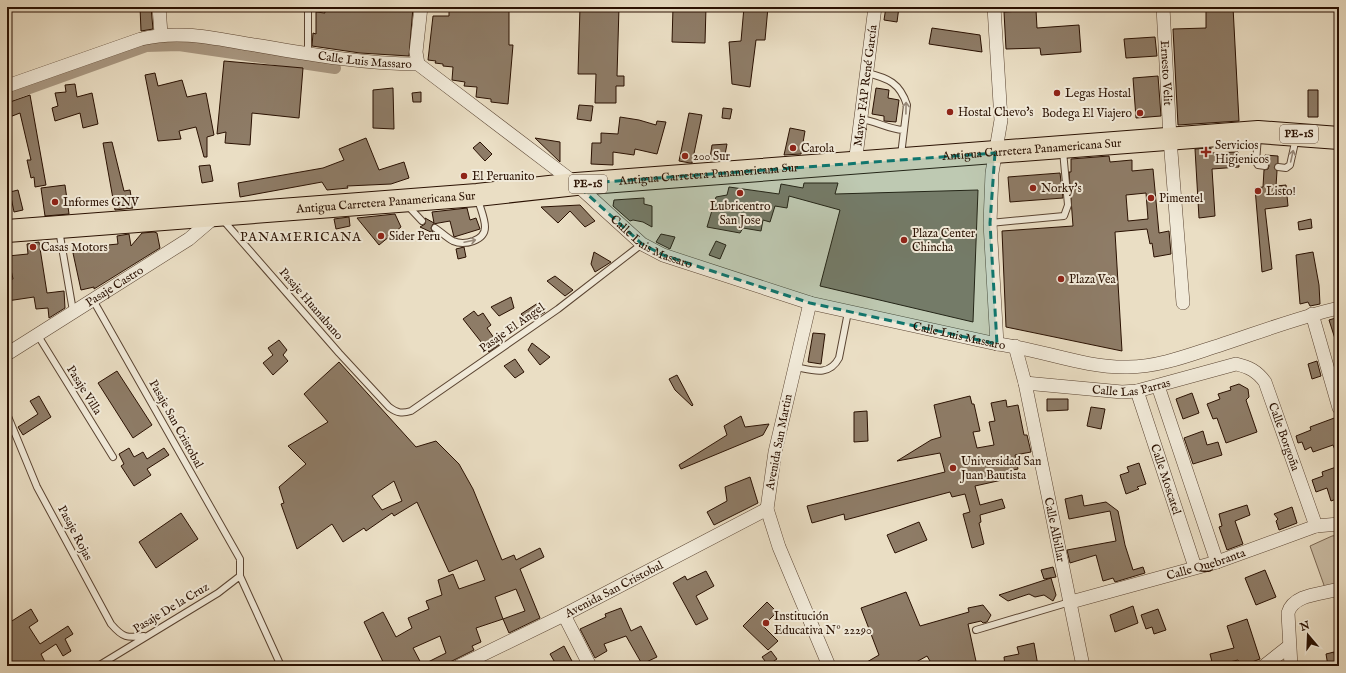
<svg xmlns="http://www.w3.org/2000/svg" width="1346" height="673" font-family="'IM FELL English',serif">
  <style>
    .green { fill: #c9bba3; stroke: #7a6652 }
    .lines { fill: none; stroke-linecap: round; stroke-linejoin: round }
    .canal { stroke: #a99882; stroke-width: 12 }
    .building { fill: #8e7c67; stroke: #2a1102; fill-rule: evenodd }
    .lane-casing { stroke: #5a4432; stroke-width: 8 }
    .street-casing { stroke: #5a4432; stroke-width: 14 }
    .highway-casing { stroke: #2a1102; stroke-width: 24 }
    .lane { stroke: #f1ead9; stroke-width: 6 }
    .street { stroke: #f1ead9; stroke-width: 13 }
    .highway { stroke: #eadec4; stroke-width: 22 }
    .oneway { stroke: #978878 }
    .marked { fill: #0f766e; fill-opacity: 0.2; stroke: #0f766e; stroke-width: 3; stroke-dasharray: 8 5; stroke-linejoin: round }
    .poi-dot { fill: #8f2418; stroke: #f1ead9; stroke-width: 1.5 }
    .labels { text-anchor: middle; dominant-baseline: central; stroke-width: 4; stroke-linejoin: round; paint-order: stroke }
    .shield { fill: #f1ead9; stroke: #665242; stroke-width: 1 }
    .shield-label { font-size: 11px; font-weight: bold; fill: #2a1102 }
    .street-label { font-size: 12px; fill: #2a1102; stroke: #f1ead9 }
    .poi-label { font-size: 12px; fill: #2a1102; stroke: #f1ead9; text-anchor: start }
    .neighbourhood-label { font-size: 13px; letter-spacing: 1px; fill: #2a1102; stroke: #f1ead9 }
  </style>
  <rect width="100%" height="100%" fill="#eadec4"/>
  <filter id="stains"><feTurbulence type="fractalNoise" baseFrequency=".005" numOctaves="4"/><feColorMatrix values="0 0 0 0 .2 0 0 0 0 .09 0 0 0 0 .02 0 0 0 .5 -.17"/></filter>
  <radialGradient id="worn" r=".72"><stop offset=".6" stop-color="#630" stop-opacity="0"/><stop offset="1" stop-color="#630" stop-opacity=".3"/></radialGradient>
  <path class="green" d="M1339,535V584L1325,588L1310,546L1332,536Z"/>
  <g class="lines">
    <path class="canal" d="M7,96L146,46L179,45L335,68"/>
  </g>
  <path class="building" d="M140,7H151L153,29L141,31Z
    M324,7H413L409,56L360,53L312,46L313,33L316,34V12L325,13Z
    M456,7H509V45H513L508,104L491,102V99L476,97L477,87L464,86L465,82L452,80L453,67L443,66V64L435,63L436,61L428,60L433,16H449V11H456Z
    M580,7H619L617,76H624V86H616V103H595L596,74H578Z
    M673,7H706L705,43L672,42Z
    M744,7H768L765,40H756L750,87L732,84L729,42L741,41Z
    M886,7H899L897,22L884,20Z
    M1206,7H1233L1239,121L1178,125L1173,29L1206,28Z
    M1036,10L1037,28L1079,25L1081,52L1041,55L1040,48L1006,49L1004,12Z
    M932,28L980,35L982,52L929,44Z
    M1155,37L1157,56L1126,58L1124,39Z
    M224,61L303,68L299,118L252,113L250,145L225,143L226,132L217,134Z
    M155,73L158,86L182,80L187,97L206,93L214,135L207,137V157H204L196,127L179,131L181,139L158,141L145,75Z
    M1158,76L1161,116L1136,118L1133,78Z
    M75,84L77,97L92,93L98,124L83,128L80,113L55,121L52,108L58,106L55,93L66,92L65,85Z
    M393,88L394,129L373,128V90Z
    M876,88L889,90L888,98L899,100L896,122L884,121V116L872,114Z
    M1308,90H1318V117H1308Z
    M421,92V102H413L412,93Z
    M30,95L46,185L35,187L34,177L31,178L27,160H31L20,113L7,118V103Z
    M579,105L593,106L591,121L577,119Z
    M723,108L732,109L730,119L722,118Z
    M689,113L702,115L692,163H690L679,161Z
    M620,117L639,120L656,125L657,121L666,122L657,154L635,149L634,155L613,152V165L591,164L592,143H601V133L618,134Z
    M790,128L805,131L801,154L784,155Z
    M366,138L379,170L404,162L409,178L391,184L347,186L348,188L327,190L322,182L240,197L238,183L323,168L344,160L339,149Z
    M535,138L560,142V162Z
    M112,142L124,191L130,190L133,208L115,210L103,143Z
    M480,142L492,154L485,161L473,148Z
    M727,144L724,160L710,158L712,145Z
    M1211,148V153L1238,152L1239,167L1212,169L1215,216L1199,218L1195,149Z
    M1265,155L1278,156V163L1274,167L1277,171L1276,186L1286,185L1288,206L1265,209L1272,269L1262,272L1255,188L1263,187L1264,170L1268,169L1269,166L1268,163L1265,161Z
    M1109,156L1110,162L1132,160V171L1153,169L1159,233L1169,231L1171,254L1154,257L1152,243L1150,244L1147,229L1115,232L1122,351L1006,327L1002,231L1073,226L1069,172H1071V159ZM1146,193L1148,219L1128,221L1126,195Z
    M210,165L213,181L202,183L199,166Z
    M1060,173L1063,198L1010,202L1008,177Z
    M804,183H838L835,194L978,190L973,322L820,286L840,210L789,196L787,208L775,206L770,222L763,220L761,231L743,228L740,233L707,227L716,197L727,195L729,187L779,194L781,184L803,188Z
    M65,185L69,214L45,216L41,188Z
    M18,190L23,210L14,212L10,192Z
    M644,198V204L652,206V227L643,222L633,220L630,221L613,206L614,200Z
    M580,205L595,221L585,227L570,211L558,223L541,207Z
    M467,208L470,220L476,218L480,229L454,237L450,221L433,224L431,228L433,233L420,227L425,224V218L434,223L432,212Z
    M395,214L401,227L379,245L357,218Z
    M349,217L350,226L336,229L334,219Z
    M1311,219L1312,228L1299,230L1298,222Z
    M154,232L157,233L160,248L94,289V287L81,290L73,253L86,249H109L108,245L118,244L117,236L129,234L131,246L142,233Z
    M661,234L675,237L670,249L656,242Z
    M716,241L726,245L720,259L709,255Z
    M39,242L47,293L64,291L65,308L49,318L48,308L36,309L34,297L7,301V280L13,279L8,256L28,254L27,244Z
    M464,247L466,257L458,259L456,249Z
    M594,252L611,262L595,272L591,264Z
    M1313,252L1319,285L1320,304L1310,306L1308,302L1300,304L1296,255Z
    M555,276L573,290L565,296L547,281Z
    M511,297L514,308L499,316L491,307Z
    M538,303L545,312L528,322L521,314Z
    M474,311L478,316L483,313L491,325L487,328L499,345L489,352L463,319Z
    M1339,317V345H1337L1329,320Z
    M813,333L825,334L821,364L808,362Z
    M279,340L287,350L283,355L288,361L273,375L263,363L273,355L268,348Z
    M532,343L550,357L540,365L528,350Z
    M515,359L524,372L515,378L504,366Z
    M1317,361L1321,376L1312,379L1308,364Z
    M339,362L416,447L436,441L459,464L473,489L502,560L514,555L516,560L540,548L544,557L520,569L540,618L509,633L503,619L476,628L481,642L472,646L474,650L442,666H385L364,622L383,612L396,637L412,628L408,618L429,609L426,601L442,595L438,580L453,574L459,589L485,580L477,560L449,572L417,502L394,516L392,513L366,531L364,528L343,542L332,524L297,549L281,504L284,503L279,487L306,464L288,446L328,422L304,394ZM394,481L402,501L382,510L372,496ZM516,589L525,611L503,619L495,597ZM440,636L446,653L422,665L413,648Z
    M117,371L152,425L133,438L98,383Z
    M677,375L693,405L692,406L675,390L669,379Z
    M1239,384L1248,389L1249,397L1246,400L1257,432L1226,443L1217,418L1213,419L1207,404L1220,399L1218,394L1231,390L1230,387Z
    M1192,393L1199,413L1183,419L1176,399Z
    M39,396L51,417L23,435L18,427L38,414L30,401Z
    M970,396L972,404H974L980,431L973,432L977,448L994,445L989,422L995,421L991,403L1006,400L1007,407L1018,405L1024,435H1027L1031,452L1015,455L1018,469L1000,473L1002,480L975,486L980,505L1002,499L1005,508L980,515L981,522L979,523L984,544L972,548L963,514L970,512L965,494L952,497L950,492L845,520L844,514L812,523L807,506L945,472L940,453L897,461L931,440L941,437L934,405Z
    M1047,399H1068V410L1047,411Z
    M1091,407L1105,409L1101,429L1087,426Z
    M867,411L868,441L854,442V412Z
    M741,416L745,427L769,424L763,435L681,469L679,465L727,435L724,426Z
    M1337,417L1339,422V460L1333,445L1313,452L1311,447L1305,450L1302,442L1298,443L1296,436L1311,430L1310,427Z
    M1203,431L1207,445L1218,442L1222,455L1193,464L1184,438Z
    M129,448L134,457L143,452L147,459L164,448L169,455L147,469L151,475L134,486L121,466L124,464L119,454Z
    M1139,463L1146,484L1137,487L1139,489L1126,494L1120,475L1129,472L1127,467Z
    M1339,466V498L1331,501L1327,488L1316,492L1312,480L1323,476L1322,472Z
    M750,477L758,503L714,525L707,512L727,501L725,487Z
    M1082,495L1084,506L1106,502L1118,511L1125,545L1133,570L1143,567L1145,573L1115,582L1113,578L1103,581L1096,555L1070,563L1067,550L1116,541L1110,511L1069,519L1065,499Z
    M1247,505L1250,515L1235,521L1243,544L1227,550L1219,527L1222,526L1219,514Z
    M1292,507L1297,523L1279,530L1276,521L1278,519L1274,514Z
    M181,513L198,539L156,568L139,542Z
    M919,522L927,540L895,553L887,535Z
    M1053,567L1056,577L1044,579L1041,570Z
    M1265,570L1276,597L1256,605L1245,578Z
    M706,571L714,586L696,596L708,619L696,625L673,583L685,576L687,580Z
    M1051,578L1056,595L1053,601L1044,595L1035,597L1029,594L1008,601L999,595Z
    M906,592L920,626L969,612L968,608L983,605L991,615L987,622L983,623L981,621L968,624L977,666H933L927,656L909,666H860L879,655L861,608Z
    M767,602L777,612L763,626L778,641L768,650L743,626Z
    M1133,606L1138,623L1115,632L1110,615Z
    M621,608L631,631L641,626L657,657L642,664L626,636L604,644L607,651L595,658L580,629L606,617L605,614Z
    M31,609L38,621L29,627L40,644L68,626L73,634L65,639L71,651L63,656L56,644L41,654L47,666H37L35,662L28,666H7V624Z
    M1158,609L1166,630L1154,634L1152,627L1146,629L1141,615Z
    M1247,619L1260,659L1241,666L1238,660L1213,666L1210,654L1234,648L1227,626Z
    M1034,643L1038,666H1005L1004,657L1019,654L1017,647Z
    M564,646L573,663L567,666H557L550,654Z
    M771,651L777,659L768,665L762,657Z
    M1334,652L1336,666H1328L1326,654Z"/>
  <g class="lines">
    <g class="lane-casing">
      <path id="lane" d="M308,54V7
        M867,73C888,78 900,83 907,105L901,155
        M861,119C876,121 888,129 903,130
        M1258,136L1256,162L1258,165L1265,166
        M1278,167L1286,168L1290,165L1296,138
        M407,205L422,221
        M223,220L339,353L389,407C397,413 402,414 411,411L558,309L642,244
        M990,223L1064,216L1068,205L1063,151
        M435,228C441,232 447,238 453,241C464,246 485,241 485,227C485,218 480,208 478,199
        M59,230L73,311
        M93,300L240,559V576L218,593L98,666
        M37,334L113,457
        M795,367C812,370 829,377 839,358L848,312
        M7,414L37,487L111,624C123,638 127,638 144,636
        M240,576L281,666
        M976,630L1070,602"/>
    </g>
    <g class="street-casing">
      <g id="street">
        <path d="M159,7L161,34"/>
        <path d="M994,7L1001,120L992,173L990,223L997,344"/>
        <path id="s1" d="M1163,7L1170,139L1183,303"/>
        <path d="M418,64L416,52L421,7"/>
        <path id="s2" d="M7,86L141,39C183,29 219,40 261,46C313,55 365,64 418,64L576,184L642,244L663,255L810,303L997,344C1041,349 1083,368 1128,367C1154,367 1181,358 1205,350C1250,336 1294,318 1339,308"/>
        <path id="s3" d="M855,164L875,7"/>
        <path d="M810,303L775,452L767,509L779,547L829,666"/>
        <path d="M1312,314L1339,408"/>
        <path id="s4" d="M1015,346L1025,383L1083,666"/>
        <path id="s5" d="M7,354L189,239L216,216"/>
        <path id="s6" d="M1025,383L1122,392L1137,391L1236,364C1249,367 1257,371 1265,382L1316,526"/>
        <path d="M1158,386L1217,562"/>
        <path id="s7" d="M1137,391L1195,567"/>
        <path id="s8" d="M1071,602L1217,562L1316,526L1339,524"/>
        <path d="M564,615L590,666"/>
        <path id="s9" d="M459,666L564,615L767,509"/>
        <path d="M1264,666L1288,647"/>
        <path d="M1291,666L1288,613C1293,594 1322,594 1339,589"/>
      </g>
    </g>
    <g class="highway-casing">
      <g id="highway">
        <path id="s10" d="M7,231L477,195L576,184L1258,132L1339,138"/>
      </g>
    </g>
    <use href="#lane" class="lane"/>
    <use href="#street" class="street"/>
    <use href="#highway" class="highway"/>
  </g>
  <defs><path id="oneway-shaft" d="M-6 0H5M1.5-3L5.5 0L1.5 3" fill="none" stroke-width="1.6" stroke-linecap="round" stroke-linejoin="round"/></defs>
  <g class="oneway">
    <use href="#oneway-shaft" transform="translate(906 108) rotate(-89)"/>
    <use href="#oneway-shaft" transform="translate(1292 156) rotate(-77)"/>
    <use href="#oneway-shaft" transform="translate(470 241) rotate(-12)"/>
  </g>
  <path class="marked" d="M995,153L990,223L997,344L810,303L663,255L642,244L576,184Z"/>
  <g class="poi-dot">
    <circle cx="1057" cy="93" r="4"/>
    <circle cx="950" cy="112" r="4"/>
    <circle cx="1140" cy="113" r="4"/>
    <circle cx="793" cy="148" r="4"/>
    <path d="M1204 146h4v4h4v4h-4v4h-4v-4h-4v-4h4z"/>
    <circle cx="685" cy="156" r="4"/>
    <circle cx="464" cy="176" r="4"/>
    <circle cx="1033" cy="188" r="4"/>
    <circle cx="1258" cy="191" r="4"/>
    <circle cx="740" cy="193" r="4"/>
    <circle cx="1151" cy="198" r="4"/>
    <circle cx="55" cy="202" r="4"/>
    <circle cx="381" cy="236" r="4"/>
    <circle cx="904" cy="240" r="4"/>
    <circle cx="33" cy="247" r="4"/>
    <circle cx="1061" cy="279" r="4"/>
    <circle cx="953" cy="468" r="4"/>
    <circle cx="766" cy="623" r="4"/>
  </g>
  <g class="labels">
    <g class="shield">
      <rect x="1280" y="125" width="38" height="18" rx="3"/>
      <rect x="569" y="175" width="38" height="18" rx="3"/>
    </g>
    <g class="shield-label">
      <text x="1299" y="134">PE-1S</text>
      <text x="588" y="184">PE-1S</text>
    </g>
    <g class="street-label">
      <text stroke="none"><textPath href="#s2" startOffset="368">Calle Luis Massaro</textPath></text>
      <text stroke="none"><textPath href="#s1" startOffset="66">Ernesto Velit</textPath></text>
      <text stroke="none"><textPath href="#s3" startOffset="79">Mayor FAP René García</textPath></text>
      <text stroke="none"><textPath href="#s10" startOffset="1028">Antigua Carretera Panamericana Sur</textPath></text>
      <text stroke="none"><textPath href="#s10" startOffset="704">Antigua Carretera Panamericana Sur</textPath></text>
      <text stroke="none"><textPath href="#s10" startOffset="380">Antigua Carretera Panamericana Sur</textPath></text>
      <text stroke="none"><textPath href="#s2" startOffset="716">Calle Luis Massaro</textPath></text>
      <text stroke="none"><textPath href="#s5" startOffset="127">Pasaje Castro</textPath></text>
      <text transform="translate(311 304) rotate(49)">Pasaje Huanabano</text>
      <text transform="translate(512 328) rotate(-35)">Pasaje El Angel</text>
      <text stroke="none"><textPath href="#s2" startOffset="1040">Calle Luis Massaro</textPath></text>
      <text stroke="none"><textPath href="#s6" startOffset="107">Calle Las Parras</textPath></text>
      <text transform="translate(84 390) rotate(58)">Pasaje Villa</text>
      <text transform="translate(176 424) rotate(61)">Pasaje San Cristobal</text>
      <text stroke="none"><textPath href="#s6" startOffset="308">Calle Borgoña</textPath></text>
      <text transform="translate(779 442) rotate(-79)">Avenida San Martin</text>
      <text stroke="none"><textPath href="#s7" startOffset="93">Calle Moscatel</textPath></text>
      <text stroke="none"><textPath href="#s4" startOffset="188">Calle Albillar</textPath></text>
      <text transform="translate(75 533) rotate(62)">Pasaje Rojas</text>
      <text stroke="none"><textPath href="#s8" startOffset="140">Calle Quebranta</textPath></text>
      <text stroke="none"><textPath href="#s9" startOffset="173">Avenida San Cristobal</textPath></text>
      <text transform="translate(171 608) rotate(-31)">Pasaje De la Cruz</text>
    </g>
    <g class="poi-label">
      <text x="1065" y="93">Legas Hostal</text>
      <text x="958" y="112">Hostal Chevo's</text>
      <text x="1132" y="113" text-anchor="end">Bodega El Viajero</text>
      <text x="1215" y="145">Servicios<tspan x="1215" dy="14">Higienicos</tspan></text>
      <text x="801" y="148">Carola</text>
      <text x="693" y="156">200 Sur</text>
      <text x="472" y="176">El Peruanito</text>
      <text x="1041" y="188">Norky's</text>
      <text x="1266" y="191">Listo!</text>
      <text x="1159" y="198">Pimentel</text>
      <text x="63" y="202">Informes GNV</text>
      <text x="740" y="206" text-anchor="middle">Lubricentro<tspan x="740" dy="14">San Jose</tspan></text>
      <text x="912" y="233">Plaza Center<tspan x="912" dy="14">Chincha</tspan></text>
      <text x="389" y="236">Sider Peru</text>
      <text x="41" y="247">Casas Motors</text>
      <text x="1069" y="279">Plaza Vea</text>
      <text x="961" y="461">Universidad San<tspan x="961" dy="14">Juan Bautista</tspan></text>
      <text x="774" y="616">Institución<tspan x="774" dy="14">Educativa Nº 22290</tspan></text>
    </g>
    <g class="neighbourhood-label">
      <text x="301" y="237">PANAMERICANA</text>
    </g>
  </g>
  <rect width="1346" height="673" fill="none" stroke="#eadec4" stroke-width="24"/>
  <rect x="8" y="8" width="1330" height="657" fill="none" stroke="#2a1102" stroke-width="2"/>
  <rect x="12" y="12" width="1322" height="649" fill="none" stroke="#2a1102"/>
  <g transform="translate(1308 635) rotate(341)" stroke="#f1ead9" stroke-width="3" paint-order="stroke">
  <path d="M0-3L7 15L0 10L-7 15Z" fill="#2a1102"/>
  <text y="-6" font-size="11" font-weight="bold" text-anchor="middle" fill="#2a1102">N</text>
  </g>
  <rect width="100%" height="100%" filter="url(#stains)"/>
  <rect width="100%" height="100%" fill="url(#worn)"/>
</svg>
